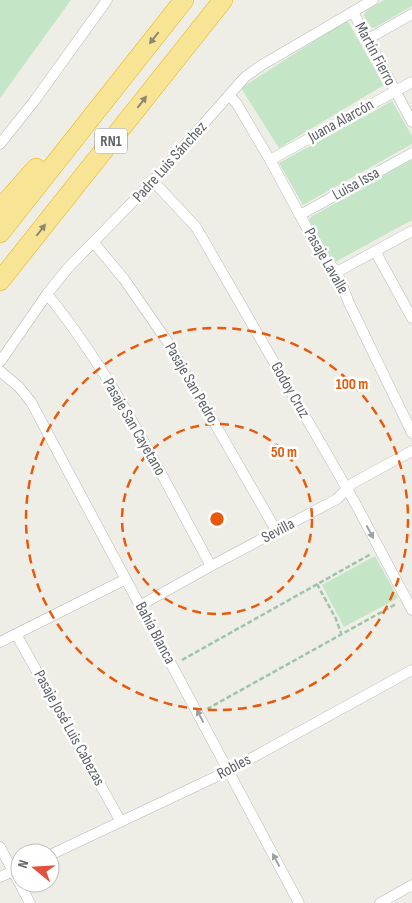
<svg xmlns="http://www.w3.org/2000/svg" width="412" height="903" font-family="'Sofia Sans Condensed',sans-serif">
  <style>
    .green { fill: #c4e5c6 }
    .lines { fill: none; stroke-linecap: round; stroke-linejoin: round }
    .minor-casing { stroke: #b6b8bc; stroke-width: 11 }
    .motorway-casing { stroke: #ebb10b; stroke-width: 20 }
    .path { stroke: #9cc4aa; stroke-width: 2.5; stroke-dasharray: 5 2.5; stroke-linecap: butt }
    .minor { stroke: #fff; stroke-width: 10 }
    .motorway { stroke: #f8e495; stroke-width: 19 }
    .oneway { fill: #8c8874 }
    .oneway2 { fill: #9ea0a3 }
    .ring { fill: none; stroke: #e8590c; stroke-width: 2.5; stroke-dasharray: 9 6 }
    .labels { text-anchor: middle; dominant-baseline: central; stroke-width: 5; stroke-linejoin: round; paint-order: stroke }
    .shield { fill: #fff; stroke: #8e9094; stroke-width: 1 }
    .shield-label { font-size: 15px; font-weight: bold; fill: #5e6166 }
    .street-label { font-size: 16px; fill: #5e6166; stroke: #fff }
    .centre { fill: #e8590c; stroke: #fff; stroke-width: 2.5 }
    .ring-label { font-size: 15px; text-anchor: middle; font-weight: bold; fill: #e8590c; stroke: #fff; stroke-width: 5; stroke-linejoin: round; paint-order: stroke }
  </style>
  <rect width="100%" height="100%" fill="#efeee6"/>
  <path class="green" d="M0,0H71L0,98Z
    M384,0H412V6L374,28L371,27L364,16L366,11Z
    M347,20L384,85L279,148L241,88Z
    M392,101L412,136V144L303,205L279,163Z
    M412,159V220L335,262L332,260L309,220L311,217Z
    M375,556L398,598L344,627L322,585Z"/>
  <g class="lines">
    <g class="minor-casing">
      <path id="minor" d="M353,12L412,122
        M368,39L412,14
        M229,95L237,104L270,160L322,256L337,272L349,303L412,433
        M0,144L35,100L107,0
        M270,160L412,82
        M153,181L196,227L354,501L412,610
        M300,215L412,153
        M94,243L124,279L169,344L277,532
        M375,251L412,318
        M337,272L412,231
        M47,294C114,376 160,473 211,566
        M0,362L47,294L68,268L153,181L245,77L262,65L373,0
        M0,371L19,387L31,402L299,903
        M141,605L211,566L337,499L353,483L412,451
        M16,634L121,822
        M0,642L126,579
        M0,847L30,903
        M50,855L228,771L412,670
        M0,877L20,868
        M380,903L412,885"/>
    </g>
    <g class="motorway-casing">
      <path id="motorway" d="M0,209L36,168
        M0,233L184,0
        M0,281L223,0"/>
    </g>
    <path class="path" d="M317,584L336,619L341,633
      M182,660L371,554
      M207,709L396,604"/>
    <use href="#minor" class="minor"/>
    <use href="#motorway" class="motorway"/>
  </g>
  <defs><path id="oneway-solid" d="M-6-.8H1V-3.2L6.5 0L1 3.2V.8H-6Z" transform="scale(1.25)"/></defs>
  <g class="oneway">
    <use href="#oneway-solid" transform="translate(154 38) rotate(128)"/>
    <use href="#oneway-solid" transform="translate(142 102) rotate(-52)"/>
    <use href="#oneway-solid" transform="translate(41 230) rotate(-52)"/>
  </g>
  <g class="oneway2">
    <use href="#oneway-solid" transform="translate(370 532) rotate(62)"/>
    <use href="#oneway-solid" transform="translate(200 716) rotate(-118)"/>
    <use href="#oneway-solid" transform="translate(276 860) rotate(-118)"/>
  </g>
  <g class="ring">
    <circle cx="217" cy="519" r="95"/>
    <circle cx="217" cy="519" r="191"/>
  </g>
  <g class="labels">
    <rect class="shield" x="95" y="128.5" width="32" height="25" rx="4"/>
    <g class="shield-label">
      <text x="111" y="141">RN1</text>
    </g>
    <g class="street-label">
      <text transform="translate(375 54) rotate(62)">Martín Fierro</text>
      <text transform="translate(341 121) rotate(-29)">Juana Alarcón</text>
      <text transform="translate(170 162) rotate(-48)">Padre Luis Sánchez</text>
      <text transform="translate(356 184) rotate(-29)">Luisa Issa</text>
      <text transform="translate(326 261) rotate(60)">Pasaje Lavalle</text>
      <text transform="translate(191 383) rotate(60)">Pasaje San Pedro</text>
      <text transform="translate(290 390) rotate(60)">Godoy Cruz</text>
      <text transform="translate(134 427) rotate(60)">Pasaje San Cayetano</text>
      <text transform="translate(278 531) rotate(-28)">Sevilla</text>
      <text transform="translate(155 633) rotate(62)">Bahía Blanca</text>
      <text transform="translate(69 728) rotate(61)">Pasaje José Luis Cabezas</text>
      <text transform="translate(234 767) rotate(-28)">Robles</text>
    </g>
  </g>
  <circle cx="217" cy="519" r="8" class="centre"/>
  <g class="ring-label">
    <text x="352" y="389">100 m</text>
    <text x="284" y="457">50 m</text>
  </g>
  <g transform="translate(35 868) rotate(288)"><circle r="24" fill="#ffffff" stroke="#bfc0c2"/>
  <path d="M0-4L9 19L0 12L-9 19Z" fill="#e2513a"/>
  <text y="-8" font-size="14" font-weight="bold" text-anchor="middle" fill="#5e6166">N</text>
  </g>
</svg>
